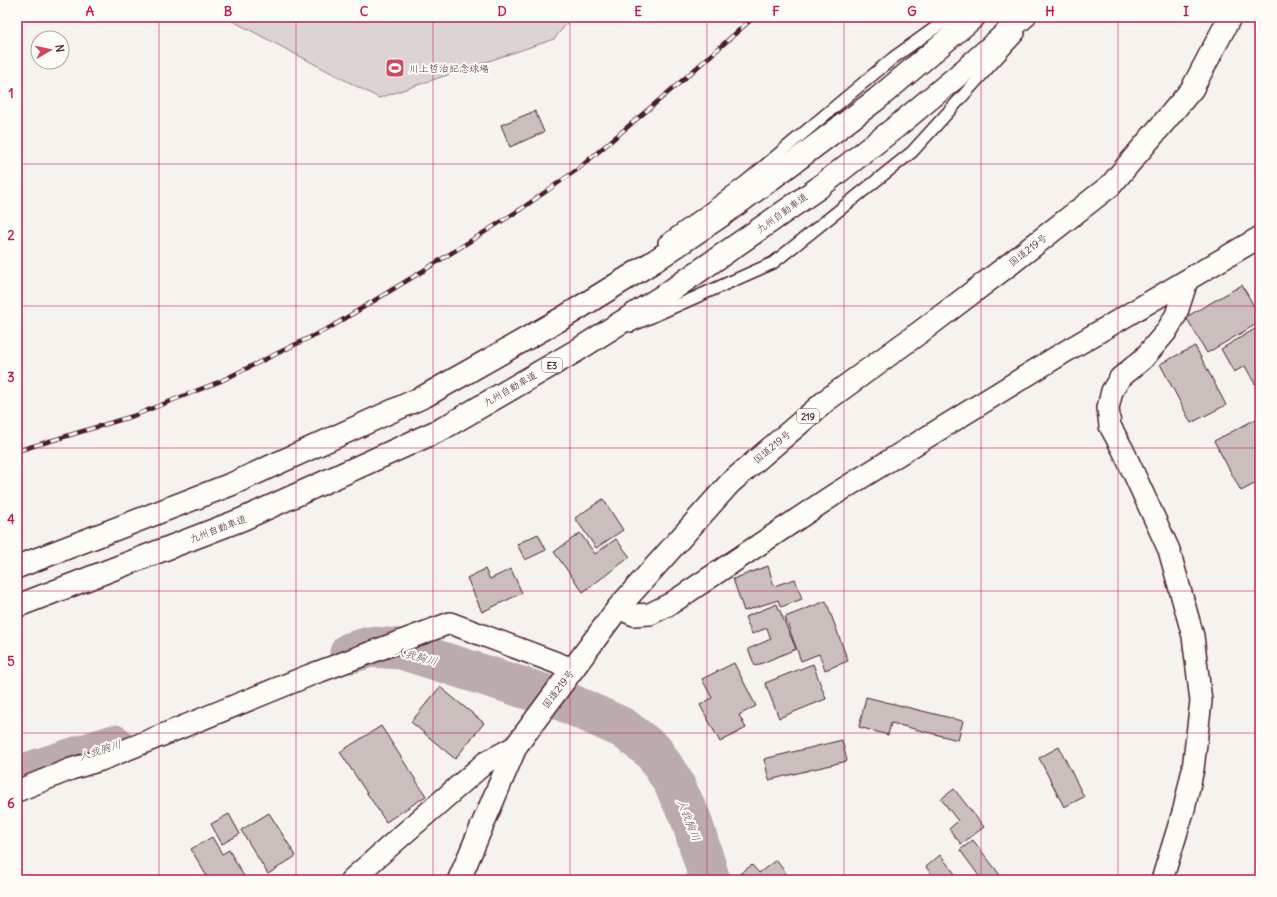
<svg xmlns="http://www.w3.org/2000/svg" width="1277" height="897" font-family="Delius,'Klee One',sans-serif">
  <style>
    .green { fill: #dcd4d2; stroke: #937a7e }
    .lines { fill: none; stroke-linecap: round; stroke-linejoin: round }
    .river { stroke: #bbabac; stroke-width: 41 }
    .building { fill: #cbbfbe; stroke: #4a1f2b }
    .service-casing { stroke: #4a1f2b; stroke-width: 14 }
    .minor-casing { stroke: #4a1f2b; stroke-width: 24 }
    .trunk-casing { stroke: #4a1f2b; stroke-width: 25 }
    .motorway-casing { stroke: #4a1f2b; stroke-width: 25 }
    .service { stroke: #fdfcf7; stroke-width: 11 }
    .minor { stroke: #fdfcf7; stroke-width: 21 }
    .trunk { stroke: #fdfcf7; stroke-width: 22 }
    .motorway { stroke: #fdfcf7; stroke-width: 22 }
    .rail-casing { stroke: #4a1f2b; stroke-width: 4.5 }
    .rail { stroke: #fdfcf7; stroke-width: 3; stroke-dasharray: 9; stroke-linecap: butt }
    .grid { fill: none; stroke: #c2185b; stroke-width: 1; stroke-opacity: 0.55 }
    .labels { text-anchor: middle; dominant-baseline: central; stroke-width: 4; stroke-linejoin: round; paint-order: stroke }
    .shield { fill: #fdfcf7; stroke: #806168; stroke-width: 1 }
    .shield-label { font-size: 9px; font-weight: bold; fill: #4a1f2b }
    .poi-label { font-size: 10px; fill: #4a1f2b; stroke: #fdfcf7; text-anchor: start }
    .street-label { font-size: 10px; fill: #4a1f2b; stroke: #fdfcf7 }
    .water-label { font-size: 11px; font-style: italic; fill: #725058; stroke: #fdfcf7 }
    .neatline { fill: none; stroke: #c2185b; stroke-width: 1.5 }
    .grid-label { font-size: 13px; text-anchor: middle; font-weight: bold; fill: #c2185b }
  </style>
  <rect width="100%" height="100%" fill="#f6f3ef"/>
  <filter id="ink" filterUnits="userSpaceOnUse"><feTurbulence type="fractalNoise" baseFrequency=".025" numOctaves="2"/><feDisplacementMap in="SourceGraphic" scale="8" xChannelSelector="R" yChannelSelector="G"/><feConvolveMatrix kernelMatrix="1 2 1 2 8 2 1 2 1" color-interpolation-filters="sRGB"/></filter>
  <g filter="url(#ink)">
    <path class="green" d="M225,17H572L554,39L379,98Z"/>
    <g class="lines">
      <path class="river" d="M350,653L370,647L401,649L559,699L623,728L653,751L672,780L691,819L710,880
        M17,776L114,745"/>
    </g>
    <path class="building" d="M535,111L544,132L510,147L501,125Z
      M1242,285L1260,317V322L1207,353L1186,317Z
      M1260,326V381L1255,384L1245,366L1234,372L1221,349Z
      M1195,346L1226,405L1191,423L1160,364Z
      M1256,419L1260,426V481L1241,491L1214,441Z
      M603,499L623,530L596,548L575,518Z
      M580,533L595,554L616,539L630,557L583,592L554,552Z
      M538,534L546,550L525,560L517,544Z
      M768,566L774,586L795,579L802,599L781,607L778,600L744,611L733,579Z
      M485,569L490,579L511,569L522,593L482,612L467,578Z
      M826,601L848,661L825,670L819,654L801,661L785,617Z
      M777,604L796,649L755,666L748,649L771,639L767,628L752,634L745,617Z
      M734,663L756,706L739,715L746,728L720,742L700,705L712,698L702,679Z
      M813,664L826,699L779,718L765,683Z
      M440,687L484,723L455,759L411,722Z
      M866,697L963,721L958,740L891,723L888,735L859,727Z
      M381,726L426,796L386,822L340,752Z
      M842,740L847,761L769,780L764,759Z
      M1059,747L1084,797L1064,807L1039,758Z
      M954,789L984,827L961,844L949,829L958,821L941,799Z
      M269,813L296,856L268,874L241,830Z
      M229,814L240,834L222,844L211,824Z
      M212,837L222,854L229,850L246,880H209L191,849Z
      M973,840L1000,875L993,880H982L960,850Z
      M940,855L960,880H936L926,867Z
      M776,860L791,880H741L738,875L752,865L759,873Z"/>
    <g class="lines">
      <g class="service-casing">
        <path id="service" d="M664,242L745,182L893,58L950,17
          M631,326L773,263L912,152L1019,34"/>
      </g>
      <g class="minor-casing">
        <path id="minor" d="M618,608L634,615L650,614L670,604L835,494L1063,353L1260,237
          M17,791L71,769L101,760L310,675L450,623L573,669
          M351,880L486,762L516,746
          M1162,880L1184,809L1193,769L1201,701L1193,636L1169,550L1123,450L1110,426L1108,408L1112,391L1120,378L1143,359L1166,332L1176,315L1187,281"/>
      </g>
      <g class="trunk-casing">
        <path id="trunk" d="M459,880L516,746L618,608L730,483L828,399L923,330L1010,264L1111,185L1192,89L1230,17"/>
      </g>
      <g class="motorway-casing">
        <path id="motorway" d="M17,567L232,484L425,396L561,319L653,262L721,216L798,159L877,99L974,17
          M17,606L243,519L442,429L576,351L669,292L817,189L896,127L961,73L1024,17"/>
      </g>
      <use href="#service" class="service"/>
      <use href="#minor" class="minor"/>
      <use href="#trunk" class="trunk"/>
      <use href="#motorway" class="motorway"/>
      <g class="rail-casing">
        <path id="rail" d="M17,451L133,416L221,381L331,327L426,269L521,209L578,169L684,79L754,17"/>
      </g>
      <use href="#rail" class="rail"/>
    </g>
  </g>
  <path class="grid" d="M159,17V880M296,17V880M433,17V880M570,17V880M707,17V880M844,17V880M981,17V880M1118,17V880M17,164H1260M17,306H1260M17,448H1260M17,591H1260M17,733H1260"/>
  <defs>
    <g id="stadium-square" transform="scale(1)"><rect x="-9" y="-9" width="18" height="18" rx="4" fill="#d1495b" stroke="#fdfcf7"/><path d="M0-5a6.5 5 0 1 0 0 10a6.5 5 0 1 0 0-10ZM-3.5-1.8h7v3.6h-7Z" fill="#fff"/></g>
  </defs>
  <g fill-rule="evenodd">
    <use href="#stadium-square" x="395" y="68"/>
  </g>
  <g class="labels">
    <g class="shield">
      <rect x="542" y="358" width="20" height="14" rx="3"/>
      <rect x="797" y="409" width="22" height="14" rx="3"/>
    </g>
    <g class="shield-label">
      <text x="552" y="365">E3</text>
      <text x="808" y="416">219</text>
    </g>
    <g class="poi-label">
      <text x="409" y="68">川上哲治記念球場</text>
    </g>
    <g class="street-label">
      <text transform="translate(782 213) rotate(-36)">九州自動車道</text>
      <text transform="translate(1028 250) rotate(-38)">国道219号</text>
      <text transform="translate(510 389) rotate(-30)">九州自動車道</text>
      <text transform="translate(772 447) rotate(-40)">国道219号</text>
      <text transform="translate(218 529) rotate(-21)">九州自動車道</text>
      <text transform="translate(558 689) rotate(-53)">国道219号</text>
    </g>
    <g class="water-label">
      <text transform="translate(416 656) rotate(15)">人我胸川</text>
      <text transform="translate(100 750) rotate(-18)">人我胸川</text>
      <text transform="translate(689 820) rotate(68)">人我胸川</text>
    </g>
  </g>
  <rect width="1277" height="897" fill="none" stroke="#fdfcf7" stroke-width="44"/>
  <g transform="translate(50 50) rotate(81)"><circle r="19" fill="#fdfcf7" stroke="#b5a4a5"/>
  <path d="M0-3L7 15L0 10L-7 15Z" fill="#d1495b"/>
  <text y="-6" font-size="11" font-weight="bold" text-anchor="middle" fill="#4a1f2b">N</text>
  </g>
  <rect x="22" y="22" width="1233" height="853" class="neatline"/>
  <g class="grid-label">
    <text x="90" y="16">A</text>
    <text x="228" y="16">B</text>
    <text x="364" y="16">C</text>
    <text x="502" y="16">D</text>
    <text x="638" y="16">E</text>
    <text x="776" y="16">F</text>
    <text x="912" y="16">G</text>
    <text x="1050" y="16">H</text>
    <text x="1186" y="16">I</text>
    <text x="11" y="98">1</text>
    <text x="11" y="240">2</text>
    <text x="11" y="382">3</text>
    <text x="11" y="524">4</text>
    <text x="11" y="666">5</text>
    <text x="11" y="808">6</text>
  </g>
</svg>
